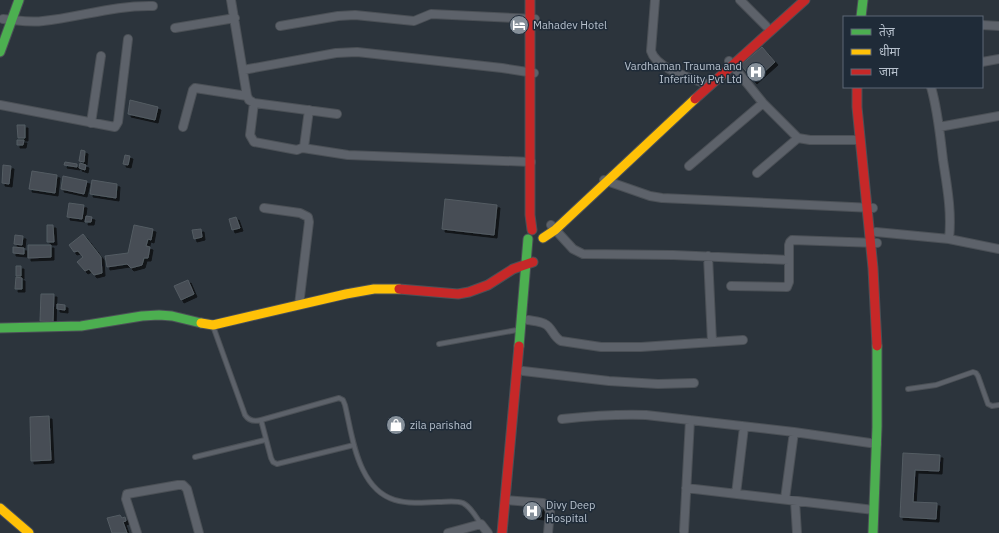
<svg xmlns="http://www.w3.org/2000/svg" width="999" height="533" font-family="'IBM Plex Sans','Noto Sans Devanagari',sans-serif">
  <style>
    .building { fill: #464d54; stroke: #545c63; filter: url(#shadow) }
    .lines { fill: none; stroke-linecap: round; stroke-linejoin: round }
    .lane-casing { stroke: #4b5056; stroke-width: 6 }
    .street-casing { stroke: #4b5056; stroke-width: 10 }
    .fast-casing { stroke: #4b5056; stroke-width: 11 }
    .slow-casing { stroke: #4b5056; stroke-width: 11 }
    .jam-casing { stroke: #4b5056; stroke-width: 11 }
    .lane { stroke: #5d626a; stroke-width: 4 }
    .street { stroke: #5d626a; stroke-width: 8 }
    .fast { stroke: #4caf50; stroke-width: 9 }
    .slow { stroke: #ffc107; stroke-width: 9 }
    .jam { stroke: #c62828; stroke-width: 9 }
    .labels { text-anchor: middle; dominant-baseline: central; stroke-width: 3; stroke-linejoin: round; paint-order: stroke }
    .poi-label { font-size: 11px; fill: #b7c1cd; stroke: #1f2b38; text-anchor: start }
  </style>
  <defs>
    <filter id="shadow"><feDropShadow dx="3" dy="3" stdDeviation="0" flood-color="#0009"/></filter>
  </defs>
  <rect width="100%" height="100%" fill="#2c343c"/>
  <path class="building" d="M762,47L775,62L754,81L741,65Z
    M130,100L158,107L155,120L128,114Z
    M17,125H25V138H18Z
    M17,140H24L23,145H17Z
    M81,150L85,151L84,162L79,161Z
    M125,155L130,156L128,165L123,164Z
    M65,162L77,164V167L64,165Z
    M80,163L86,165L85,170L79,168Z
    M3,165L11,166L9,184L2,183Z
    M32,171L57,175L55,193L29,189Z
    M63,176L87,181L84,194L61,189Z
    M92,180L117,184L116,198L90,194Z
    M445,199L497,205L494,235L442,229Z
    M69,203L84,205L82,219L67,217Z
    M86,216L92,217L91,222H85Z
    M236,217L240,228L232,230L229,219Z
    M47,225H53L54,242H47Z
    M134,225L153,229L151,240L148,239L146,246L150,247L148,258H144L142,265L131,268L127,264L107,267L105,256L128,253Z
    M201,229L202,237L194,239L192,230Z
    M83,234L101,257L102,273L94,275L89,269L85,271L77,262L83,257L78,251L74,252L69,245Z
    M15,235L23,236L22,245L14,244Z
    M28,245H51V257L28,258Z
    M13,247L24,248V254L13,253Z
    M16,266H21V276H16Z
    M16,277L22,278V289H15Z
    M188,280L194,294L181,300L174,286Z
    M41,294H54L53,322L40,321Z
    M57,304L65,305V310L57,309Z
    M49,416L51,460L31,461L30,417Z
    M903,453L940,455L939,471L915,470L913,502L937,503L936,519L900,517Z
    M525,505L542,507L541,517L523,515Z
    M120,515L122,518L125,517L126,521L123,522L127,533H112L107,518Z"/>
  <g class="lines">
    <g class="lane-casing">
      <path id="lane" d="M213,326L245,415C249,421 254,422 261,420L339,398L343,400L345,405C350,426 353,450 363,470C380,505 405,504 438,502C446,502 455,500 463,503C471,507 476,517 481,524
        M439,344L517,330
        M908,389L936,385L973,372L976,373L978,376L988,404L992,406L999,405
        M261,420L271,458L273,462L277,464L354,445
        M195,457L265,440"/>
    </g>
    <g class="street-casing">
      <path id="street" d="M231,0L247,96L249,100L254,103L337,114
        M655,0L651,51C656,68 688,77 704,83
        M740,0L766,26
        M3,19C17,20 29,23 43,21C80,17 115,5 153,6
        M982,25L999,26
        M280,26L338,16L355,15L414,21L431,14L535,19
        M175,28L235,18
        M729,61L763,103L798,138L810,140H860
        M982,62L999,59
        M243,70L336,53L357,52L502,68L534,73
        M931,87C938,111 940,135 943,160C947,186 952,212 949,239
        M254,103L250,135L254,142L297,150L304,147L309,110
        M0,105L115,127L118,122L128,39
        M91,123L101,56
        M183,127L193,90L195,88L247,96
        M939,127L999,116
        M303,148L348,155L531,162
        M689,166L763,103
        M757,173L798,138
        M604,180L650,196L662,198L873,208
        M264,208L300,213L308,217L309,222L299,305
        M551,225L573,249L583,254L673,255L789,260
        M876,232L949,239L999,249
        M708,256L712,342
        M731,286L787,287L789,282V245L790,242L792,240L877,243
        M528,320C533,321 540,321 545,324C552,327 553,337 561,341L601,347H641L743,340
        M523,371L609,381L658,384L694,383
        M562,419C590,416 618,414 646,415L794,432L877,444
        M686,488L874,510
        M736,494L744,427
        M785,499L794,432
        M505,500L543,503L547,505L550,511L548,533
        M795,501L797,533
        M684,531L690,420
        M137,533L126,499L127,494L178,485H183L187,489L199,533
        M448,533L481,524L488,533"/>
    </g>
    <g class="fast-casing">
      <path id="fast" d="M861,17L863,0
        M0,52L19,0
        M0,328L81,326L142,316L159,315L172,316L201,323
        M519,346L528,239
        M873,533L877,427V346"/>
    </g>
    <g class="slow-casing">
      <path id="slow" d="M543,238L555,230L695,99
        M201,323L213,325L346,294L374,289H399
        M0,508L29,533"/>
    </g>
    <g class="jam-casing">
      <path id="jam" d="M530,0V215L532,230
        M857,87V107L873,268L877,346
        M695,99L805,0
        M399,289L458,294L469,292L488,285L513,269L533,262
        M502,533L519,346"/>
    </g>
    <use href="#lane" class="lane"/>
    <use href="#street" class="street"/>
    <use href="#fast" class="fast"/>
    <use href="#slow" class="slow"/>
    <use href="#jam" class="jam"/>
  </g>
  <defs>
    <g id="hotel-disc" transform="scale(1)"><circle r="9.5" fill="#86909a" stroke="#1f2b38"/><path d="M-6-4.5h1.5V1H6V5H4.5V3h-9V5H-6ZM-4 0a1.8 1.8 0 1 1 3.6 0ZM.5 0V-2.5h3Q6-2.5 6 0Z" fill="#fff"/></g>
    <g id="hospital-disc" transform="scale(1)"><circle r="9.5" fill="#86909a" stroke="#1f2b38"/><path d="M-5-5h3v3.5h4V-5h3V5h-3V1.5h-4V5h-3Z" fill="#fff"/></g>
    <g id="shop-disc" transform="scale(1)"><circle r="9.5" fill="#86909a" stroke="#1f2b38"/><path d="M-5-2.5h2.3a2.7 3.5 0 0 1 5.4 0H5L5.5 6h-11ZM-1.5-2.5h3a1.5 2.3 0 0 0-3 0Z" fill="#fff"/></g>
  </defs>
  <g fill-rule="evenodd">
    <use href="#hotel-disc" x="519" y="25"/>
    <use href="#hospital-disc" x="756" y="72"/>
    <use href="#shop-disc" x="396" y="425"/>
    <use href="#hospital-disc" x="532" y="511"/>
  </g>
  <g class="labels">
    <g class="poi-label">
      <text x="533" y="25">Mahadev Hotel</text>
      <text x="742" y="66" text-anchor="end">Vardhaman Trauma and<tspan x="742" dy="13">Infertility Pvt Ltd</tspan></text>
      <text x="410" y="425">zila parishad</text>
      <text x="546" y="505">Divy Deep<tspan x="546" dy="13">Hospital</tspan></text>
    </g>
  </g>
  <rect x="843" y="16" width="140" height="72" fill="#1f2b38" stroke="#5c6774"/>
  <rect x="851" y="29" width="20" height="6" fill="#4caf50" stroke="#5c6774"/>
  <text x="879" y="36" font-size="12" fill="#b7c1cd">तेज़</text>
  <rect x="851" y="49" width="20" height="6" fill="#ffc107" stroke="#5c6774"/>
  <text x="879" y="56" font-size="12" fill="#b7c1cd">धीमा</text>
  <rect x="851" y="69" width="20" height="6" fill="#c62828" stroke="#5c6774"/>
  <text x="879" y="76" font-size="12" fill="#b7c1cd">जाम</text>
</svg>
